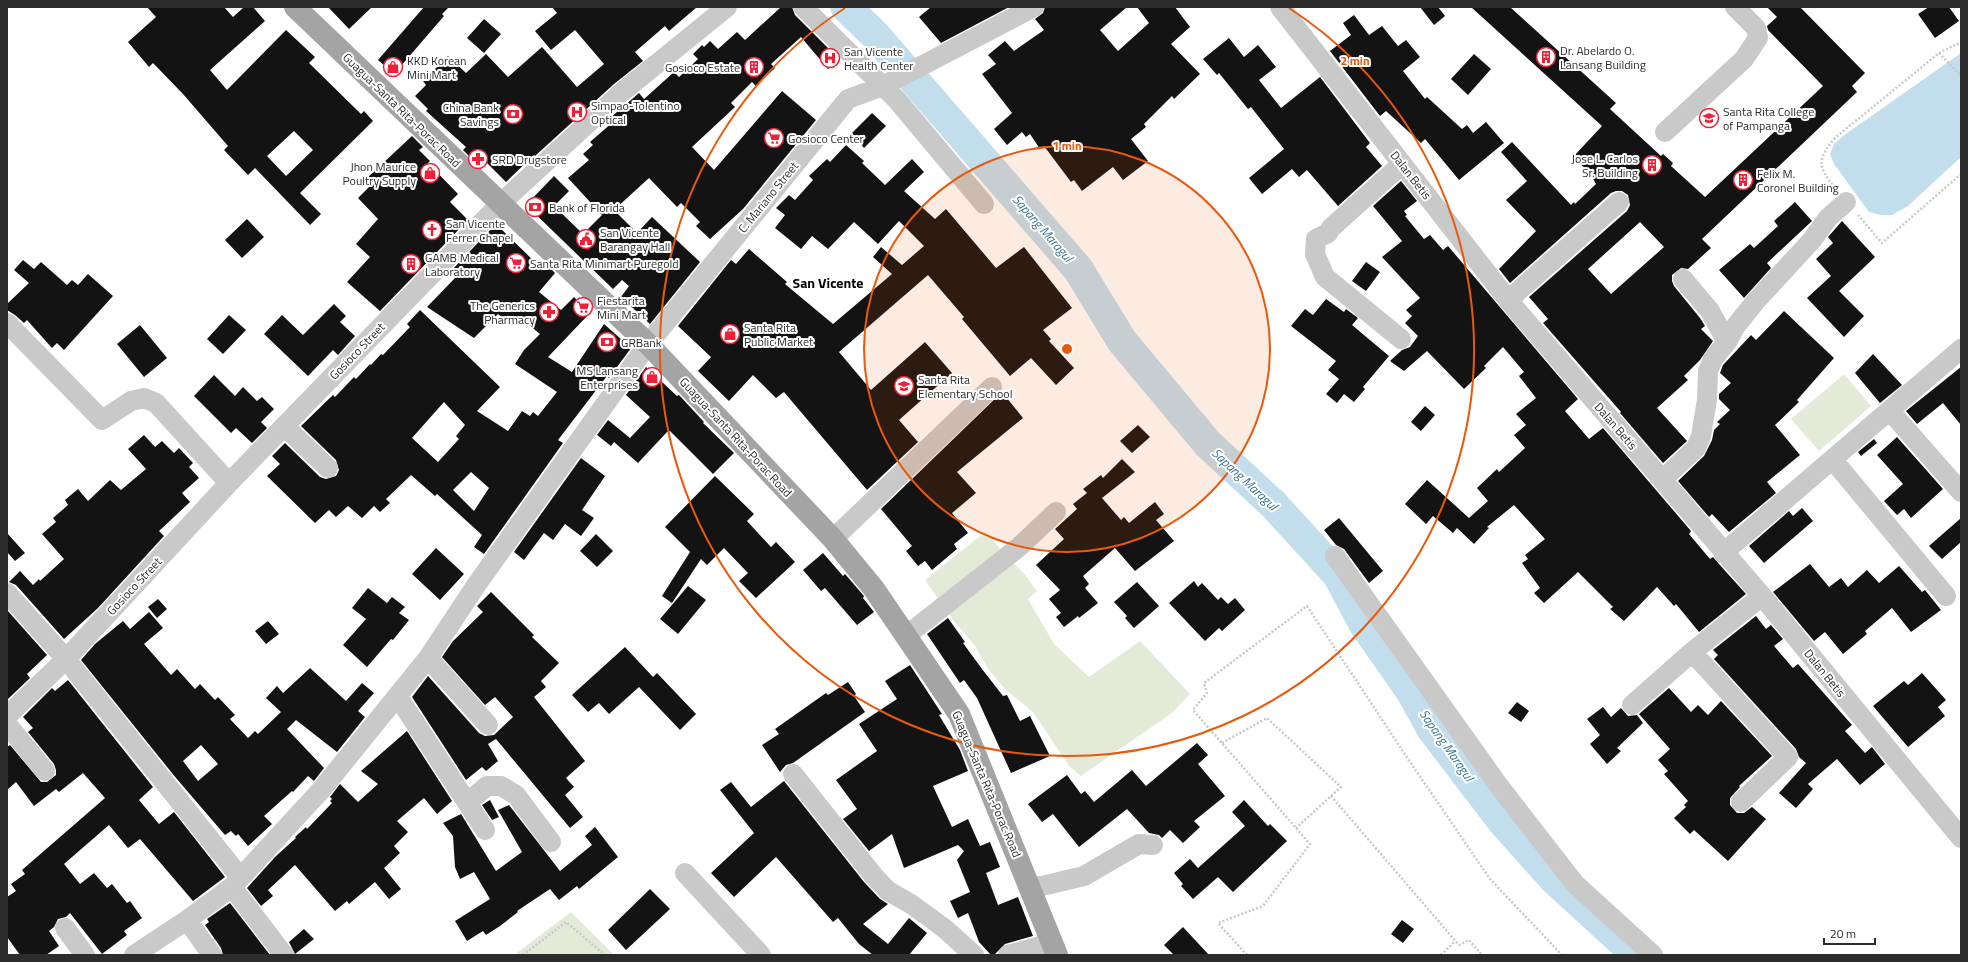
<svg xmlns="http://www.w3.org/2000/svg" width="1968" height="962" font-family="'Titillium Web',sans-serif">
  <style>
    .green { fill: #e3ebd8 }
    .water { fill: #c2deed }
    .lines { fill: none; stroke-linecap: round; stroke-linejoin: round }
    .river { stroke: #c2deed; stroke-width: 31 }
    .building { fill: #131313; fill-rule: evenodd }
    .path { stroke: #c9c9c9; stroke-width: 2.5; stroke-dasharray: 2 2; stroke-linecap: butt }
    .minor { stroke: #c9c9c9; stroke-width: 20 }
    .major { stroke: #a4a4a4; stroke-width: 22 }
    .ring { fill: none; stroke: #e8590c; stroke-width: 2 }
    .labels { text-anchor: middle; dominant-baseline: central; stroke-width: 4; stroke-linejoin: round; paint-order: stroke }
    .poi-label { font-size: 12px; fill: #2c2c2c; stroke: #fff; text-anchor: start }
    .street-label { font-size: 12px; fill: #2c2c2c; stroke: #fff }
    .water-label { font-size: 13px; font-style: italic; fill: #357293; stroke: #fff }
    .quarter-label { font-size: 14px; font-weight: bold; fill: #000; stroke: #fff }
    .centre { fill: #e8590c; stroke: #fff; stroke-width: 2 }
    .ring-label { font-size: 12px; text-anchor: middle; font-weight: bold; fill: #e8590c; stroke: #fff; stroke-width: 4; stroke-linejoin: round; paint-order: stroke }
  </style>
  <rect width="100%" height="100%" fill="#fff"/>
  <path class="green" d="M1844,374L1871,406L1819,451L1791,419Z
    M985,532L1025,575L1037,591L1028,599L1054,644L1089,677L1140,641L1190,694L1172,713L1081,776L1069,766L1033,712L1005,689L989,670L975,646L953,620L925,580Z
    M571,912L614,955H514Z"/>
  <path class="water" d="M1961,53V157L1908,206L1892,215H1880L1869,212L1834,164L1830,154L1834,144L1843,136Z"/>
  <g class="lines">
    <path class="river" d="M846,7L874,34L1078,269L1122,341L1208,444L1273,504L1338,575L1364,624L1411,691L1432,729L1503,822L1554,879L1637,955"/>
  </g>
  <path class="building" d="M147,7H224L233,17L244,7H253L265,21L210,70L227,90L286,30L315,57L309,63L361,114L364,111L373,121L300,193L321,214L310,225L255,168L248,175L224,150L228,146L183,94L153,63L149,67L128,42L156,17ZM294,131L313,150L286,176L267,156Z
    M328,7H372L349,29Z
    M424,7H449L442,14L444,16L394,74L378,60Z
    M552,7H697L669,31L665,26L635,52L643,61L614,84L535,156L534,155L506,182L487,163L481,168L463,150L466,147L426,111L428,109L415,96L426,85L423,81L448,56L466,73L486,54L508,77L542,47L577,87L604,64L575,30L551,50L535,31L557,13Z
    M781,7H792L795,15L840,60L828,69L801,37L771,64L775,68L756,86L752,82L731,103L735,107L692,147L714,170L782,91L816,120L743,209L710,239L696,226L700,222L681,203L677,207L649,178L614,210L637,233L652,217L700,262L650,324L621,297L629,286L622,280L613,289L526,205L554,176L569,191L554,206L583,234L602,215L568,178L589,160L583,154L593,145L590,142L613,122L610,118L639,93L644,99L674,72L679,77L698,59L693,54L702,45L704,47L710,41L718,49L737,32L745,40Z
    M931,7H1009L941,43L919,17Z
    M1045,7H1127L1100,30L1118,51L1149,23L1137,7H1175L1190,27L1171,44L1200,74L1174,99L1172,96L1144,124L1146,127L1131,139L1148,161L1123,180L1113,167L1082,191L1074,180L1071,182L1044,146L1040,149L1030,134L1026,137L1022,132L1007,145L994,129L1012,113L982,74L996,64L988,55L1005,41L1014,51L1044,30L1035,19L1043,13Z
    M1420,7H1438L1445,16L1434,25Z
    M1471,7H1510L1616,103L1610,109L1661,156L1663,154L1673,163L1671,166L1705,197L1823,86L1768,30L1767,26L1777,17L1767,7H1800L1865,73L1852,86L1857,92L1702,239L1711,248L1688,269L1681,268L1672,275V281L1674,286L1700,318L1705,326L1701,329L1713,341L1700,360L1684,376L1688,380L1657,408L1687,441L1663,463L1620,413L1621,412L1543,323L1548,319L1529,297L1627,211L1630,205L1628,195L1622,191H1616L1611,193L1510,283L1499,269L1536,231L1506,200L1527,181L1501,152L1512,142L1571,205L1574,202L1575,204L1596,184L1590,173L1573,157L1602,126ZM1640,222L1664,247L1611,294L1588,269Z
    M1929,7H1949L1959,21L1935,38L1918,14Z
    M1354,15L1369,35L1382,26L1398,46L1406,40L1420,57L1403,71L1425,99L1427,97L1462,129L1467,125L1473,133L1486,122L1504,143L1459,180L1425,139L1421,143L1386,111L1380,116L1330,51L1351,35L1343,23Z
    M484,19L501,34L484,53L467,38Z
    M1229,38L1244,57L1258,45L1276,67L1259,80L1281,108L1320,77L1370,143L1366,147L1382,166L1338,206L1307,170L1299,177L1292,169L1262,194L1249,178L1284,149L1251,107L1248,109L1219,73L1217,75L1203,59Z
    M1474,54L1491,69L1468,95L1451,79Z
    M872,113L886,126L864,148L852,133Z
    M412,136L423,147L419,150L430,161L428,163L458,194L450,202L468,220L380,311L347,282L370,257L356,244L378,219L358,198L372,184L367,178Z
    M846,145L864,161L862,163L885,185L912,159L924,172L904,191L935,219L946,209L996,268L1024,247L1072,308L1043,330L1051,339L1049,341L1074,368L1056,385L1031,358L1010,376L962,319L964,317L928,275L839,352L871,390L925,342L952,373L899,420L918,442L867,490L784,392L776,398L753,375L729,401L698,371L711,357L678,326L731,260L736,264L749,249L787,282L785,284L833,324L892,274L873,257L881,247L902,265L924,246L899,221L878,244L854,222L828,249L812,236L801,249L775,228L785,215L776,208L789,195L795,200L813,180L809,176L827,159L830,162Z
    M1401,181L1417,201L1404,211L1407,215L1405,216L1424,239L1430,235L1443,250L1448,246L1578,399L1565,411L1589,439L1603,428L1691,531L1689,534L1710,559L1713,557L1719,564L1746,594L1699,632L1676,604L1674,606L1657,587L1624,621L1610,609L1613,607L1578,572L1544,603L1534,593L1540,588L1522,563L1528,559L1525,555L1545,539L1514,505L1487,527L1489,528L1474,544L1457,528L1453,533L1433,516L1426,524L1405,504L1427,480L1469,518L1488,501L1477,488L1497,469L1499,472L1525,448L1514,435L1526,425L1516,414L1536,398L1519,376L1524,372L1503,347L1484,366L1486,368L1464,389L1427,351L1404,371L1390,361L1402,350L1410,347L1418,336L1405,323L1412,316L1406,310L1420,298L1382,257L1402,241L1373,206Z
    M1795,202L1812,221L1767,263L1771,268L1744,298L1719,270L1750,244L1754,248L1778,226L1774,221Z
    M247,219L264,237L242,258L225,240Z
    M1842,221L1875,257L1839,291L1864,316L1844,337L1807,298L1831,276L1816,259L1833,243L1828,237Z
    M496,224L539,266L543,261L555,273L539,292L561,310L574,297L590,313L548,357L572,372L604,324L631,348L609,378L607,376L558,440L563,443L484,554L474,547L482,535L437,494L435,496L411,475L386,499L390,503L380,512L374,506L362,518L348,506L336,517L329,510L315,523L267,476L280,464L272,456L285,443L320,477L326,479L336,476L339,470L336,460L301,426L333,395L335,397L354,377L356,379L370,364L371,365L381,354L383,355L410,327L407,324L420,310L500,387L477,411L508,431L522,411L530,416L533,412L538,416L557,392L515,364L524,350L540,334L518,316L510,324L498,314L474,338L427,307L455,278L449,273ZM444,402L465,425L456,436L459,439L438,462L412,438ZM471,472L489,488L474,511L453,490Z
    M23,260L34,269L41,262L67,285L72,280L78,285L88,274L113,296L64,350L57,343L52,348L27,320L24,323L15,315L7,310V304L29,283L14,270Z
    M1366,262L1380,272L1366,291L1352,281Z
    M1326,299L1344,312L1346,309L1358,318L1352,325L1389,356L1363,387L1365,389L1354,402L1344,394L1337,403L1326,394L1339,379L1328,370L1336,361L1291,326L1305,309L1313,315Z
    M334,304L346,316L340,322L355,336L338,355L333,350L308,376L264,334L282,315L303,335Z
    M1784,311L1834,358L1797,400L1799,402L1775,425L1800,455L1767,482L1776,493L1729,532L1712,514L1709,517L1678,481L1704,456L1712,440L1714,430L1720,424L1717,422L1730,410L1719,399V394L1731,383L1720,373L1723,365L1751,335L1756,340Z
    M229,315L246,330L223,354L207,339Z
    M140,325L167,358L144,377L117,344Z
    M1873,354L1902,385L1880,403L1855,373Z
    M646,367L677,396L679,395L704,422L703,423L734,453L713,474L670,431L667,432L638,463L614,442L611,446L597,435L608,420L630,438L650,417L626,395Z
    M1961,367V425L1943,403L1917,424L1906,411Z
    M214,375L235,396L243,387L257,401L262,397L274,409L261,422L267,428L252,443L236,428L231,433L194,396Z
    M1002,392L1023,418L957,472L976,493L952,513L968,533L954,544L957,549L932,570L925,561L918,566L906,551L912,546L881,509Z
    M1425,406L1435,415L1421,431L1411,422Z
    M1138,425L1150,437L1132,453L1120,441Z
    M144,435L155,447L162,441L174,453L179,448L193,463L189,467L199,478L182,493L190,502L159,531L164,536L98,608L64,639L16,585L9,582L20,571L33,585L39,579L40,581L64,559L42,534L56,522L53,518L68,505L65,500L78,489L88,501L110,480L121,490L146,469L128,449Z
    M1897,437L1943,489L1911,518L1904,509L1897,515L1884,501L1903,484L1877,455Z
    M1874,439L1877,443L1861,456L1858,452Z
    M581,458L605,476L582,510L594,518L581,536L565,524L553,540L544,533L524,560L514,552Z
    M1122,459L1135,472L1102,498L1121,520L1124,517L1129,523L1155,502L1164,514L1156,520L1174,541L1135,571L1115,548L1083,576L1089,584L1085,588L1098,603L1079,618L1078,616L1064,627L1056,617L1061,613L1049,599L1060,590L1036,565L1064,539L1055,529L1077,509L1073,504L1087,493L1083,489L1101,475L1103,478Z
    M715,476L754,514L747,521L771,547L776,542L795,562L756,598L739,581L748,573L724,548L707,565L701,559L672,603L662,596L690,552L665,527Z
    M1802,508L1813,521L1764,563L1749,546L1789,511L1793,516Z
    M1339,518L1383,571L1369,583L1344,549L1336,545L1324,530Z
    M1961,518V542L1942,559L1929,546Z
    M7,533L25,553L15,561L7,552Z
    M596,534L613,551L597,567L580,551Z
    M436,548L464,574L440,600L412,574Z
    M823,553L843,576L845,574L864,596L863,598L874,612L857,625L825,588L821,591L803,570Z
    M1810,564L1829,587L1841,578L1848,587L1867,570L1879,583L1899,566L1922,592L1925,590L1941,610L1911,632L1892,608L1865,631L1867,634L1843,654L1825,632L1814,641L1773,592Z
    M1194,581L1198,587L1202,583L1218,600L1221,597L1228,604L1235,598L1245,610L1222,631L1219,628L1205,641L1169,603Z
    M1137,582L1159,606L1134,628L1125,618L1127,616L1114,602Z
    M688,586L706,600L678,634L660,619Z
    M368,588L387,603L392,597L405,607L399,613L409,620L393,640L391,639L367,667L343,645L366,619L352,608Z
    M491,592L534,635L532,637L559,663L541,681L546,687L534,697L585,761L566,778L574,787L565,795L583,817L570,828L496,739L488,744L498,761L486,771L482,767L466,780L412,697L428,676L479,733L485,736L494,735L513,717L495,697L485,705L442,657L453,641L483,612L477,606Z
    M158,599L167,609L157,618L148,607Z
    M7,610L47,655L27,674L30,678L8,699Z
    M149,612L163,628L144,644L171,675L177,669L195,689L200,684L215,700L218,697L235,715L230,719L248,738L255,731L258,734L281,712L266,698L277,686L283,693L310,668L346,701L362,683L374,693L358,711L365,717L337,752L296,720L287,729L324,768L314,781L308,776L293,792L292,791L264,816L272,824L248,846L238,834L236,836L231,831L225,835L176,778L81,660L95,644L123,621L130,629ZM201,745L218,764L198,781L183,761Z
    M1756,616L1766,629L1771,625L1783,639L1774,646L1793,668L1798,664L1852,725L1845,731L1865,753L1872,747L1885,764L1860,785L1837,759L1808,784L1813,789L1796,808L1779,793L1806,763L1799,757L1796,749L1714,659L1718,655L1713,650Z
    M948,618L965,642L963,643L982,669L1003,696L1007,695L1020,721L1030,716L1050,756L1011,773L977,698L964,680L960,683L927,634Z
    M268,621L279,634L266,644L255,631Z
    M625,647L653,677L657,673L696,714L680,730L639,687L609,714L599,703L588,712L572,695Z
    M910,665L942,714L939,715L960,750L968,771L933,786L952,827L968,819L980,846L990,842L1000,867L986,873L998,905L1018,897L1033,936L1005,944L994,955H991L979,942L968,913L958,918L950,901L970,892L957,860L964,851L958,845L904,868L892,834L869,851L843,819L857,809L836,780L877,751L859,724L897,699L885,681Z
    M1922,673L1946,700L1938,707L1945,716L1908,747L1873,706L1904,681L1908,685Z
    M68,680L153,787L139,800L159,824L174,812L225,877L193,901L140,839L128,848L109,825L64,864L80,884L94,873L107,888L112,884L127,903L130,901L142,918L124,931L127,935L102,954L70,913L66,917L58,919L54,927L49,931L59,946L46,955H20L7,937V897L16,891L11,884L25,874L22,870L105,798L83,773L59,792L56,789L34,806L16,782L7,790V747L10,745L41,782H47L56,775V770L54,764L28,732L33,728L23,717L52,688L55,691Z
    M848,682L856,694L854,696L865,712L793,763L786,765L780,772L762,745L779,734L775,729L826,693L828,695Z
    M1669,688L1691,712L1698,705L1708,715L1721,701L1772,756L1739,786L1740,787L1730,798V805L1737,813H1744L1752,807L1766,819L1728,861L1694,830L1690,834L1674,818L1686,807L1684,805L1688,801L1664,774L1668,771L1658,760L1670,749L1639,714Z
    M1517,702L1529,711L1521,722L1508,713Z
    M1603,707L1611,717L1621,708L1628,716L1637,715L1643,723L1617,748L1621,751L1607,764L1590,744L1600,735L1587,719Z
    M407,731L452,801L437,814L424,798L397,821L408,832L394,846L400,853L384,868L401,889L389,899L375,882L349,904L347,901L335,911L295,865L268,890L273,896L261,906L247,888L276,856L296,838L295,837L306,827L307,829L332,803L330,801L332,799L330,797L340,784L358,802L378,784L361,771Z
    M1197,743L1208,755L1198,764L1225,796L1194,821L1200,827L1183,843L1170,830L1162,838L1159,835L1149,833L1127,809L1079,847L1053,814L1042,822L1028,804L1067,775L1081,794L1085,791L1094,802L1132,770L1146,786Z
    M784,781L864,882L880,899L888,904L863,924L888,944L909,918L927,933L909,955H873L859,944L838,918L833,922L776,857L734,897L711,873L754,833L720,790L731,782L751,807Z
    M490,800L499,817L492,820L482,805Z
    M1244,800L1268,826L1270,824L1287,841L1233,892L1218,877L1193,899L1181,886L1183,884L1174,873L1190,859L1198,868L1245,826L1232,812Z
    M509,805L560,871L592,845L585,836L595,827L618,857L579,889L577,886L559,900L550,889L517,911L518,912L500,926L486,935L483,931L467,941L455,921L490,899L474,872L460,879L455,867L453,836L443,823L461,814L496,871L522,852L498,810Z
    M650,889L670,909L626,950L608,930Z
    M230,903L270,955H223L221,948L205,925L209,922L207,919Z
    M1402,920L1414,929L1403,943L1391,934Z
    M1183,927L1209,955H1174L1164,945Z
    M304,929L314,939L295,954L289,942Z"/>
  <g class="lines">
    <path class="path" d="M1939,53L1961,76
      M1835,188C1817,166 1817,159 1836,137L1939,53L1961,42
      M1858,215L1882,243L1961,174
      M1222,743L1267,718L1341,787L1296,828
      M1331,796L1459,945L1469,940L1482,955
      M523,955L566,922L605,955
      M1247,955L1218,923L1263,906L1310,844L1193,710L1207,693L1204,683L1307,606L1408,759L1490,879L1562,955
      M1441,955L1455,941"/>
    <path class="minor" d="M803,7L897,100L984,204
      M1280,7L1508,300L1762,596L1961,838
      M1665,132L1744,59L1758,38L1756,28L1735,7
      M1683,279L1710,311L1727,342
      M1508,300L1619,202
      M7,323L102,420L131,401L144,398L156,403L229,483
      M1401,339L1325,277L1315,254L1316,239L1328,233L1331,228L1402,164
      M1890,411L1961,492
      M284,426L328,468
      M1833,460L1946,596
      M1662,480L1696,448L1701,436L1707,400L1708,371L1713,359L1727,342L1735,327L1755,302L1812,240L1828,218L1846,202
      M833,539L992,387
      M1723,553L1961,349
      M1335,556L1499,786L1575,884L1653,955
      M7,593L66,659L240,877
      M907,635L1019,547L1056,512
      M428,658L488,725
      M398,697L485,830
      M1632,705L1692,652
      M7,716L66,659L229,483L500,204L622,92L727,7
      M7,724L45,771
      M793,774L873,875L888,891L911,904L944,928L974,955
      M468,802L487,786H501L516,795L551,842
      M1741,802L1788,757L1692,652L1762,596
      M685,873L761,955
      M1030,886H1042L1084,876L1139,844L1153,845
      M232,887L284,955
      M187,920L212,955
      M65,928L85,955
      M134,955L187,920L232,887L322,789L428,658L477,584L648,344L848,99L883,86L1034,7
      M1008,955L1051,943"/>
    <path class="major" d="M295,7L648,344L833,539L874,589L959,714L1057,955"/>
  </g>
  <circle cx="1067" cy="349" r="203" fill="#e8590c" fill-opacity=".12"/>
  <g class="ring">
    <circle cx="1067" cy="349" r="203"/>
    <path d="M1289 8A407 407 0 1 1 845 8"/>
  </g>
  <defs>
    <g id="building-ring" transform="scale(1)"><circle r="9.5" fill="#fff" stroke="#f12037" stroke-width="1.5"/><path d="M-4-6H4V6H1V3H-1V6H-4ZM-2.5-4.3h1.7v1.8h-1.7ZM.8-4.3h1.7v1.8H.8ZM-2.5-1h1.7V.8h-1.7ZM.8-1h1.7V.8H.8Z" fill="#f12037"/></g>
    <g id="hospital-ring" transform="scale(1)"><circle r="9.5" fill="#fff" stroke="#f12037" stroke-width="1.5"/><path d="M-5-5h3v3.5h4V-5h3V5h-3V1.5h-4V5h-3Z" fill="#f12037"/></g>
    <g id="shop-ring" transform="scale(1)"><circle r="9.5" fill="#fff" stroke="#f12037" stroke-width="1.5"/><path d="M-5-2.5h2.3a2.7 3.5 0 0 1 5.4 0H5L5.5 6h-11ZM-1.5-2.5h3a1.5 2.3 0 0 0-3 0Z" fill="#f12037"/></g>
    <g id="bank-ring" transform="scale(1)"><circle r="9.5" fill="#fff" stroke="#f12037" stroke-width="1.5"/><path d="M-6-4H6V4H-6ZM0-2.3a2.3 2.3 0 1 0 0 4.6a2.3 2.3 0 1 0 0-4.6Z" fill="#f12037"/></g>
    <g id="university-ring" transform="scale(1)"><circle r="9.5" fill="#fff" stroke="#f12037" stroke-width="1.5"/><path d="M0-5L7-2L0 1L-7-2ZM-4 1L0 2.5L4 1V4Q0 6-4 4Z" fill="#f12037"/></g>
    <g id="supermarket-ring" transform="scale(1)"><circle r="9.5" fill="#fff" stroke="#f12037" stroke-width="1.5"/><path d="M-6-5.5h2.5l.6 2H6L4.5 2H-2.5L-4.4-4H-6ZM-1.5 3.2a1.3 1.3 0 1 0 .1 0ZM3 3.2a1.3 1.3 0 1 0 .1 0Z" fill="#f12037"/></g>
    <g id="pharmacy-ring" transform="scale(1)"><circle r="9.5" fill="#fff" stroke="#f12037" stroke-width="1.5"/><path d="M-2-6h4v4h4v4h-4v4h-4v-4h-4v-4h4Z" fill="#f12037"/></g>
    <g id="church-ring" transform="scale(1)"><circle r="9.5" fill="#fff" stroke="#f12037" stroke-width="1.5"/><path d="M-1.2-6h2.4v3.5h3.3v2.4h-3.3V6h-2.4V-.1h-3.3v-2.4h3.3Z" fill="#f12037"/></g>
    <g id="civic-ring" transform="scale(1)"><circle r="9.5" fill="#fff" stroke="#f12037" stroke-width="1.5"/><path d="M-.6-6.5H3V-4.5H.6V-3L4-1V1h2V6H-6V1h2V-1L-.6-3ZM-1.2 2.5V6h2.4V2.5Z" fill="#f12037"/></g>
    <g id="school-ring" transform="scale(1)"><circle r="9.5" fill="#fff" stroke="#f12037" stroke-width="1.5"/><path d="M0-5L7-2L0 1L-7-2ZM-4 1L0 2.5L4 1V4Q0 6-4 4Z" fill="#f12037"/></g>
  </defs>
  <g fill-rule="evenodd">
    <use href="#building-ring" x="1546" y="57"/>
    <use href="#hospital-ring" x="830" y="58"/>
    <use href="#shop-ring" x="393" y="67"/>
    <use href="#building-ring" x="754" y="67"/>
    <use href="#hospital-ring" x="577" y="112"/>
    <use href="#bank-ring" x="513" y="114"/>
    <use href="#university-ring" x="1709" y="118"/>
    <use href="#supermarket-ring" x="774" y="138"/>
    <use href="#pharmacy-ring" x="478" y="159"/>
    <use href="#building-ring" x="1652" y="165"/>
    <use href="#shop-ring" x="430" y="173"/>
    <use href="#building-ring" x="1743" y="180"/>
    <use href="#bank-ring" x="535" y="207"/>
    <use href="#church-ring" x="432" y="230"/>
    <use href="#civic-ring" x="586" y="239"/>
    <use href="#supermarket-ring" x="516" y="263"/>
    <use href="#building-ring" x="411" y="264"/>
    <use href="#supermarket-ring" x="583" y="307"/>
    <use href="#pharmacy-ring" x="549" y="312"/>
    <use href="#shop-ring" x="730" y="334"/>
    <use href="#bank-ring" x="607" y="342"/>
    <use href="#shop-ring" x="652" y="377"/>
    <use href="#school-ring" x="904" y="386"/>
  </g>
  <g class="labels">
    <g class="poi-label">
      <text x="1560" y="50">Dr. Abelardo O.<tspan x="1560" dy="14">Lansang Building</tspan></text>
      <text x="844" y="51">San Vicente<tspan x="844" dy="14">Health Center</tspan></text>
      <text x="407" y="60">KKD Korean<tspan x="407" dy="14">Mini Mart</tspan></text>
      <text x="740" y="67" text-anchor="end">Gosioco Estate</text>
      <text x="591" y="105">Simpao-Tolentino<tspan x="591" dy="14">Optical</tspan></text>
      <text x="499" y="107" text-anchor="end">China Bank<tspan x="499" dy="14">Savings</tspan></text>
      <text x="1723" y="111">Santa Rita College<tspan x="1723" dy="14">of Pampanga</tspan></text>
      <text x="788" y="138">Gosioco Center</text>
      <text x="1638" y="158" text-anchor="end">Jose L. Carlos<tspan x="1638" dy="14">Sr. Building</tspan></text>
      <text x="492" y="159">SRD Drugstore</text>
      <text x="416" y="166" text-anchor="end">Jhon Maurice<tspan x="416" dy="14">Poultry Supply</tspan></text>
      <text x="1757" y="173">Felix M.<tspan x="1757" dy="14">Coronel Building</tspan></text>
      <text x="549" y="207">Bank of Florida</text>
      <text x="446" y="223">San Vicente<tspan x="446" dy="14">Ferrer Chapel</tspan></text>
      <text x="600" y="232">San Vicente<tspan x="600" dy="14">Barangay Hall</tspan></text>
      <text x="425" y="257">GAMB Medical<tspan x="425" dy="14">Laboratory</tspan></text>
      <text x="530" y="263">Santa Rita Minimart Puregold</text>
      <text x="597" y="300">Fiestarita<tspan x="597" dy="14">Mini Mart</tspan></text>
      <text x="535" y="305" text-anchor="end">The Generics<tspan x="535" dy="14">Pharmacy</tspan></text>
      <text x="744" y="327">Santa Rita<tspan x="744" dy="14">Public Market</tspan></text>
      <text x="621" y="342">GRBank</text>
      <text x="638" y="370" text-anchor="end">MS Lansang<tspan x="638" dy="14">Enterprises</tspan></text>
      <text x="918" y="379">Santa Rita<tspan x="918" dy="14">Elementary School</tspan></text>
    </g>
    <g class="street-label">
      <text transform="translate(402 110) rotate(44)">Guagua-Santa Rita-Porac Road</text>
      <text transform="translate(1411 175) rotate(52)">Dalan Betis</text>
      <text transform="translate(768 197) rotate(-51)">C. Mariano Street</text>
      <text transform="translate(357 351) rotate(-46)">Gosioco Street</text>
      <text transform="translate(1616 426) rotate(49)">Dalan Betis</text>
      <text transform="translate(736 437) rotate(47)">Guagua-Santa Rita-Porac Road</text>
      <text transform="translate(134 586) rotate(-47)">Gosioco Street</text>
      <text transform="translate(1825 673) rotate(51)">Dalan Betis</text>
      <text transform="translate(987 784) rotate(67)">Guagua-Santa Rita-Porac Road</text>
    </g>
    <g class="water-label">
      <text transform="translate(1043 228) rotate(49)">Sapang Maragul</text>
      <text transform="translate(1245 479) rotate(43)">Sapang Maragul</text>
      <text transform="translate(1447 745) rotate(55)">Sapang Maragul</text>
    </g>
    <g class="quarter-label">
      <text x="828" y="282">San Vicente</text>
    </g>
  </g>
  <circle cx="1067" cy="349" r="6" class="centre"/>
  <g class="ring-label">
    <text x="1355" y="65">2 min</text>
    <text x="1067" y="150">1 min</text>
  </g>
  <rect width="1968" height="962" fill="none" stroke="#2c2c2c" stroke-width="16"/>
  <path d="M1824 938v6h51v-6" fill="none" stroke="#2c2c2c" stroke-width="2"/>
  <text x="1830" y="938" font-size="12" fill="#2c2c2c" stroke="#ffffff" stroke-width="3" paint-order="stroke">20 m</text>
</svg>
